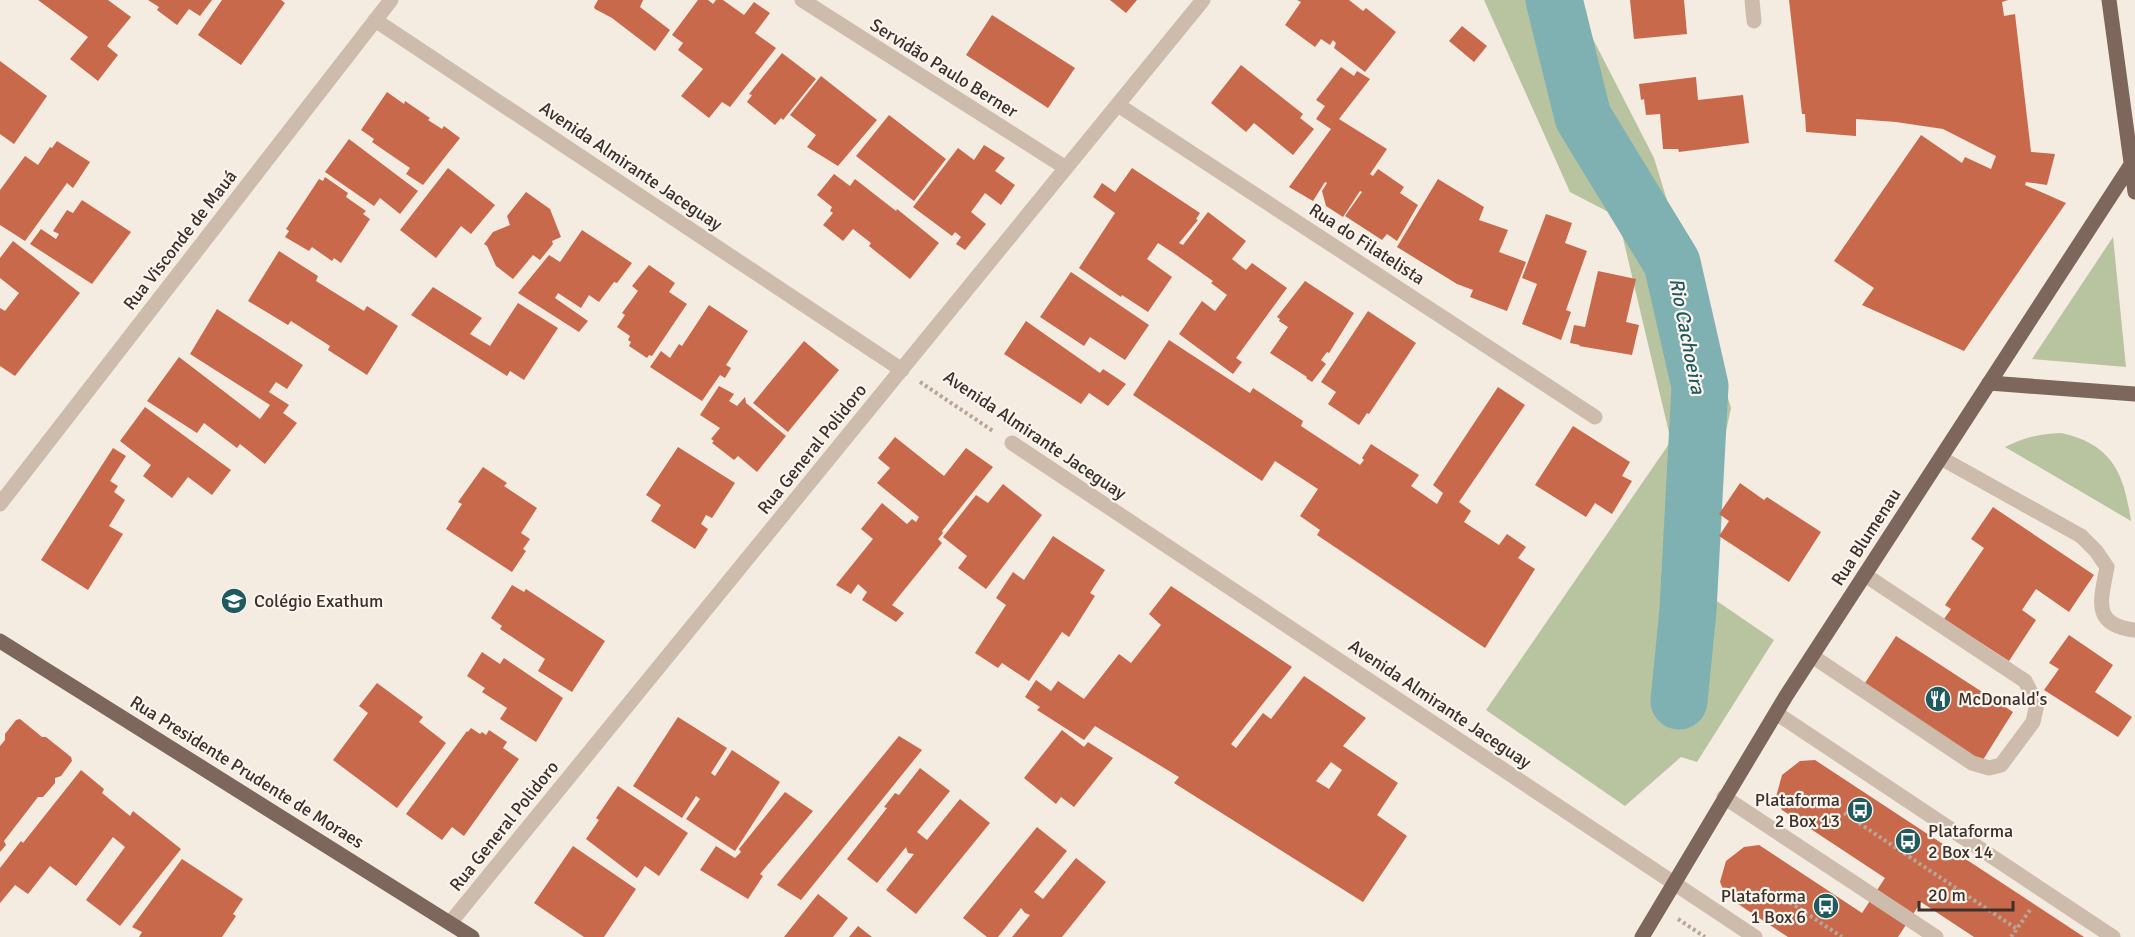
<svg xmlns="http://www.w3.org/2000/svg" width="2135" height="937" font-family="Signika,sans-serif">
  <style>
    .green { fill: #b8c4a0 }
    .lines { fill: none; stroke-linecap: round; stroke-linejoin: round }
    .river { stroke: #7fb0b2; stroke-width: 57 }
    .building { fill: #c8694b; fill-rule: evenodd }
    .path { stroke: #b9a596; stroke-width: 4; stroke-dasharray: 3 3; stroke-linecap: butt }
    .minor { stroke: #cdbbac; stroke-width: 15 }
    .major { stroke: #7d675c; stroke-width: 15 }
    .labels { text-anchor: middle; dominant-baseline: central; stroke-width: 4.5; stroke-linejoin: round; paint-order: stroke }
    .street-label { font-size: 18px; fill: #3b302b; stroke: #fbf5ee }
    .poi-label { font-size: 18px; fill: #3b302b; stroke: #fbf5ee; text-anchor: start }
    .water-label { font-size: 20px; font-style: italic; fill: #1f5a5e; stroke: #fbf5ee }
  </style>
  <rect width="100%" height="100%" fill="#f4ebe1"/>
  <path class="green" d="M1484,0H1573L1654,158L1731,408L1705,528L1702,591L1774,640L1697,762L1681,757L1625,806L1486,710L1671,441L1618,217L1570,192Z
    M2113,237L2126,367L2032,359Z
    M2061,433C2112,444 2124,473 2131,521L2005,447C2024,437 2040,434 2061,433Z"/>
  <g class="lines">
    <path class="river" d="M1554,0L1583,117L1672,263L1700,386L1688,610L1679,701"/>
  </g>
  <path class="building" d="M38,0H108L131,17L107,46L118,55L98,81L70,59L88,37Z
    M148,0H212L200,16L189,9L177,25L157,10L159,7Z
    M222,0H281L285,3L241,65L198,35Z
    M598,0H643L640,7L670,30L655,51L612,18L595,9L594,7Z
    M698,0H708L713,4L716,0H723L744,15L754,2L770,13L755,33L776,48L730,107L722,102L709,118L681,96L703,69L678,50L683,43L672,35Z
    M1110,0H1137L1126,13Z
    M1297,0H1349L1363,11L1366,8L1396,32L1365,72L1334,48L1336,43L1333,40L1330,45L1321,39L1315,47L1285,25L1301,2Z
    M1630,0H1684L1687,34L1634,39Z
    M1789,0H2008L2002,2L2004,16L2015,14L2031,152L2055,154L2047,185L2026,182L2025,185L2066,203L1964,351L1862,305L1874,288L1834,261L1921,135L1962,163L1965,157L1991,169L1996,156L1943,129L1896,122L1856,119V136L1806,132L1805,114H1802Z
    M992,15L1075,68L1048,108L966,55Z
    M1462,26L1487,46L1474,62L1449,41Z
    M782,53L816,79L783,120L781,118L775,125L747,102L752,95L749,94Z
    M0,61L47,96L14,144L0,134Z
    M1241,65L1303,114L1300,118L1314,129L1293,155L1254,123L1246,132L1211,103Z
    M1341,67L1354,76L1357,71L1370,79L1339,119L1387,149L1370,174L1373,176L1378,169L1404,187L1400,193L1418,205L1397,241L1387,234L1382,240L1345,216L1362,192L1360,191L1343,217L1326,206L1322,191L1327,183L1325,182L1313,201L1289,187L1331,129L1316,119L1325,106L1316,100Z
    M821,76L877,120L838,166L807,147L816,135L790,115Z
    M1696,77L1698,100L1743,95L1749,143L1679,152L1678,149H1663L1660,114L1646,115L1644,99L1641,100L1639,84Z
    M387,92L404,104L405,101L430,118L428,120L442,129L444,126L460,138L423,185L406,174L410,168L372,142L374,139L361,130Z
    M889,115L946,159L914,201L856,156Z
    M349,139L418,191L400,214L380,198L374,206L325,172Z
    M57,141L90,162L73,188L67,183L25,241L0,225V190L25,156L38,165L50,147L52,148Z
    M984,145L1005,158L995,171L1015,185L1001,205L985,193L971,212L986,224L965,250L956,244L961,237L955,232L952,236L913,207L958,148L974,160Z
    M448,168L495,205L471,234L461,226L436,258L400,230Z
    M1132,168L1200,213L1196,219L1198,220L1179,243L1183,245L1208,212L1246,241L1232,259L1246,270L1252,263L1287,288L1236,358L1242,362L1233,374L1179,334L1202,301L1215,311L1227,295L1211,283L1213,281L1172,252L1158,243L1147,259L1172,277L1148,312L1122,295L1121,297L1079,268L1115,213L1093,197L1102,183L1115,192Z
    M834,174L850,186L855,179L896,211L897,209L939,243L910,279L869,246L871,243L853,229L843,241L823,225L833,213L830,211L832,207L817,195Z
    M325,177L348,193L346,197L366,211L363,214L370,219L341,263L334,258L332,261L312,247L309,251L285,237L289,231L286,229L319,179L323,181Z
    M1438,179L1484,207L1479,220L1508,230L1499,252L1526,262L1507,311L1470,297L1473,290L1457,284L1397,247Z
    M526,192L550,209L561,237L552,241L553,244L540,260L533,255L513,279L496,266L487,246L484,244L493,232L510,225L507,216Z
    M82,200L131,232L92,284L30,244L41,229L56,239L59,234L53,231L67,210L73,213Z
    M1546,214L1572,223L1565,243L1587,251L1566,310L1571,312L1561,340L1522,324L1537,284L1522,278Z
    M582,230L632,263L617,283L614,282L599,302L589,295L581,308L558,293L555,298L588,321L579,332L518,293L549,255L560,262Z
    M13,241L80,293L15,376L0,366V308L5,311L19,293L0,278V258Z
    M279,251L318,276L316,281L364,311L367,306L398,326L367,375L328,350L330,346L291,321L288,325L248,301Z
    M649,265L675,283L669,292L687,304L652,356L649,355L647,358L629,346L631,342L628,340L630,336L617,327L625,315L622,313L638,291L632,286Z
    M1598,271L1636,279L1626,322L1639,325L1632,355L1579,346L1580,345L1570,343L1574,325L1585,327Z
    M1071,272L1149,325L1125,360L1090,337L1084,346L1040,317Z
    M1305,281L1354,313L1329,353L1327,352L1321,360L1326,364L1312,382L1306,378L1307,377L1270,353L1288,327L1279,321L1280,319L1277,317Z
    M433,287L482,318L470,334L490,346L518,303L558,328L524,380L510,371L507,376L411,315Z
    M709,305L748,331L726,365L731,368L725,378L720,375L702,401L650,367L661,351L670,358L679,344L682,346Z
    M217,309L303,365L287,389L276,382L269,392L289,405L283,413L297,423L265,464L240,444L237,448L204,423L197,433L147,401L179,357L260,419L270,405L190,354Z
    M1368,311L1416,343L1369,414L1367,413L1359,425L1328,404L1336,392L1321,382Z
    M1026,321L1100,373L1103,369L1126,384L1108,406L1089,393L1081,404L1004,354Z
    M1169,340L1250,393L1253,388L1303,421L1301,426L1360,465L1364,460L1362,458L1371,444L1419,475L1411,486L1437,504L1443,493L1433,485L1498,387L1525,405L1459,502L1471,511L1464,522L1499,545L1507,534L1526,547L1518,558L1535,569L1485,648L1317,535L1320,530L1300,516L1318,489L1275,461L1262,481L1133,395Z
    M804,341L839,370L788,432L753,403Z
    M719,386L734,394L729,401L737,406L745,397L746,403L786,436L757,472L738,456L734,460L712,443L714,441L711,439L720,428L700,415Z
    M145,407L231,470L212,495L188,477L172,498L143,476L151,465L120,441Z
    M1573,426L1630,462L1622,476L1632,481L1612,514L1595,503L1586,517L1535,485Z
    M895,437L944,476L966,448L993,467L942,531L943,533L938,539L942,543L892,605L904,613L896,622L862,600L867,592L858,584L851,594L836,585L873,539L861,529L882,503L907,524L912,519L916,522L919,517L877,483L890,468L878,458Z
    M678,447L735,483L712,518L706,515L701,524L708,529L695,549L651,521L661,505L646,495Z
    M113,448L126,456L110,481L118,486L114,492L125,500L109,526L123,534L88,590L41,560Z
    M483,467L507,483L504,486L537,508L521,533L530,539L523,549L526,551L512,572L446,529L462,504L458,502Z
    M1740,483L1764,500L1767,497L1821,532L1789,582L1719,536L1729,521L1719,514Z
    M1003,484L1042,515L986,589L958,568L967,556L943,537L976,495L988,503Z
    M1993,507L2094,575L2069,612L2036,589L2022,610L2036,620L2009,661L1944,619L1951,609L1945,605L1984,548L1971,539Z
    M1053,536L1105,570L1090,593L1095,596L1069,637L1062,632L1029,681L1002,663L998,668L975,653L1006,605L996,598L1013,572L1024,580Z
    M512,585L524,592L526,589L605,641L572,692L538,671L545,659L500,629L502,626L491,618Z
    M1171,586L1292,667L1231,744L1236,748L1263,713L1271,719L1304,676L1366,718L1343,746L1398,783L1377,815L1407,836L1363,902L1174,783L1179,777L1095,726L1084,740L1037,710L1040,707L1025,697L1036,680L1051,691L1058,681L1084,699L1119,654L1131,663L1161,625L1149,614ZM1331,762L1342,770L1329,789L1316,781Z
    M2069,635L2113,665L2095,692L2132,717L2118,737L2044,690L2059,669L2049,663Z
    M1896,636L2013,712L1981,763L1863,686Z
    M482,652L500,664L504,658L563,698L536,742L500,719L507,708L482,692L485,688L467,676Z
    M377,683L423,717L419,722L446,743L397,808L333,760L368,713L359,706Z
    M678,717L727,748L711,773L715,776L732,750L780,782L735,851L686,819L700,799L696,796L682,818L633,786Z
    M20,719L42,737H46L71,757L72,761L61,776L55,778V783L43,797H38L4,841L6,845L0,852V746L5,740V734L16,720Z
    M471,728L480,734L482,732L486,735L489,730L507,742L503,748L519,759L464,836L452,827L442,840L406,814L467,731L468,732Z
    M1062,730L1084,747L1088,742L1113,758L1074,807L1061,797L1056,804L1024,778Z
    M899,736L922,750L801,900L777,885Z
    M1815,760L2084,937H1974L1921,902L1898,937H1788L1726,896L1720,882L1726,861L1744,847L1759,845L1862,913L1885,878L1782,810L1776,797L1782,775L1800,761Z
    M920,768L950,791L917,832L927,840L960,799L990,823L916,914L886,890L914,854L908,853L906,847L877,883L847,859L887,808L884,807L895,793L899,795Z
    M81,770L104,789L102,793L130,816L133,811L181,849L120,926L86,900L125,847L113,837L76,886L50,866L28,894L15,885L0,903V868L21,841L23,843Z
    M618,786L688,833L659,876L645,866L637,878L586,839L599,820L596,818Z
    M785,792L813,811L760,874L763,876L748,899L700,870L716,846L735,858L741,852L739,849Z
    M1037,827L1067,851L1034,892L1043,899L1076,858L1106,882L1062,937H1012L1030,915L1025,913L1021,908L998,937H987L963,918Z
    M573,846L636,889L604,937H584L534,903Z
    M182,859L243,899L233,914L236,916L222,937H139L142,932L132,927Z
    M818,894L848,918L833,937H784Z
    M858,926L872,937H849Z"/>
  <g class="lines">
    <path class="path" d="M920,382L993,431
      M1844,813L2017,929
      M1785,899L1842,937
      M1678,919L1705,937
      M2011,937L2030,910"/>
    <path class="minor" d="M802,0L1066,168
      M1752,0L1754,21
      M375,20L902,370
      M1118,105L1595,417
      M1012,443L1755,937
      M1941,458L2081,536L2096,551L2107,567C2101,600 2091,625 2135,630
      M0,504L391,0
      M1812,656L1972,763L1989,768L2001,765L2033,722L2037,704L2025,681L1865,575
      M1776,713L2113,937
      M1724,797L1936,937
      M450,923L1203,0"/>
    <path class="major" d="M2109,0L2135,192
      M1989,383L2135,394
      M0,641L472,937
      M1642,937L1786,696L2132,163"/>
  </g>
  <defs>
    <g id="school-disc" transform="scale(1.35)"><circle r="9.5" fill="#1f5a5e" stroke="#fbf5ee"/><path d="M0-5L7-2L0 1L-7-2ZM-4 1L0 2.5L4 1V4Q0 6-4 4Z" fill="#fff"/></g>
    <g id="restaurant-disc" transform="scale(1.35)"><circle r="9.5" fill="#1f5a5e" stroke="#fbf5ee"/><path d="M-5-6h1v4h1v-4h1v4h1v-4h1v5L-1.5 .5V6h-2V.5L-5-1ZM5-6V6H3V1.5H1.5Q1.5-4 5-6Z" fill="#fff"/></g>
    <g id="bus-disc" transform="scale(1.35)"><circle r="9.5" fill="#1f5a5e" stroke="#fbf5ee"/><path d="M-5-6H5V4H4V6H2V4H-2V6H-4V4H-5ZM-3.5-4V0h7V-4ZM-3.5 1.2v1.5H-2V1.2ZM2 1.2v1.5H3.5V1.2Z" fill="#fff"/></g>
  </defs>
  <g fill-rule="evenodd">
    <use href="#school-disc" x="234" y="601"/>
    <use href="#restaurant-disc" x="1938" y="699"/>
    <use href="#bus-disc" x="1860" y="810"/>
    <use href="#bus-disc" x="1908" y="841"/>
    <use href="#bus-disc" x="1826" y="906"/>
  </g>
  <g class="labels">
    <g class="street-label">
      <text transform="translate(944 68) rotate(32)">Servidão Paulo Berner</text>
      <text transform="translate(631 166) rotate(34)">Avenida Almirante Jaceguay</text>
      <text transform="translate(180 240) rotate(-52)">Rua Visconde de Mauá</text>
      <text transform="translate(1367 244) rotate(33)">Rua do Filatelista</text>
      <text transform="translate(1035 435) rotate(34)">Avenida Almirante Jaceguay</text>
      <text transform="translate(812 449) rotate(-51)">Rua General Polidoro</text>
      <text transform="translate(1866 537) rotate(-57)">Rua Blumenau</text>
      <text transform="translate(1440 704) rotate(34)">Avenida Almirante Jaceguay</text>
      <text transform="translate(247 772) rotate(32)">Rua Presidente Prudente de Moraes</text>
      <text transform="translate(504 826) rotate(-51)">Rua General Polidoro</text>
    </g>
    <g class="poi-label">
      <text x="254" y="601">Colégio Exathum</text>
      <text x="1958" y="699">McDonald's</text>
      <text x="1840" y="800" text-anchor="end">Plataforma<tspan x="1840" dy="21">2 Box 13</tspan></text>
      <text x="1928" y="831">Plataforma<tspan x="1928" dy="21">2 Box 14</tspan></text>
      <text x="1806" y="896" text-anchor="end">Plataforma<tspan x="1806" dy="21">1 Box 6</tspan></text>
    </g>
    <g class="water-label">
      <text transform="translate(1687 336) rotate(79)">Rio Cachoeira</text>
    </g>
  </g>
  <path d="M1919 901v9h94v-9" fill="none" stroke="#3b302b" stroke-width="3"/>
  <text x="1928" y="901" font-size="18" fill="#3b302b" stroke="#fbf5ee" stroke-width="4.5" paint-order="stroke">20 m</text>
</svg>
